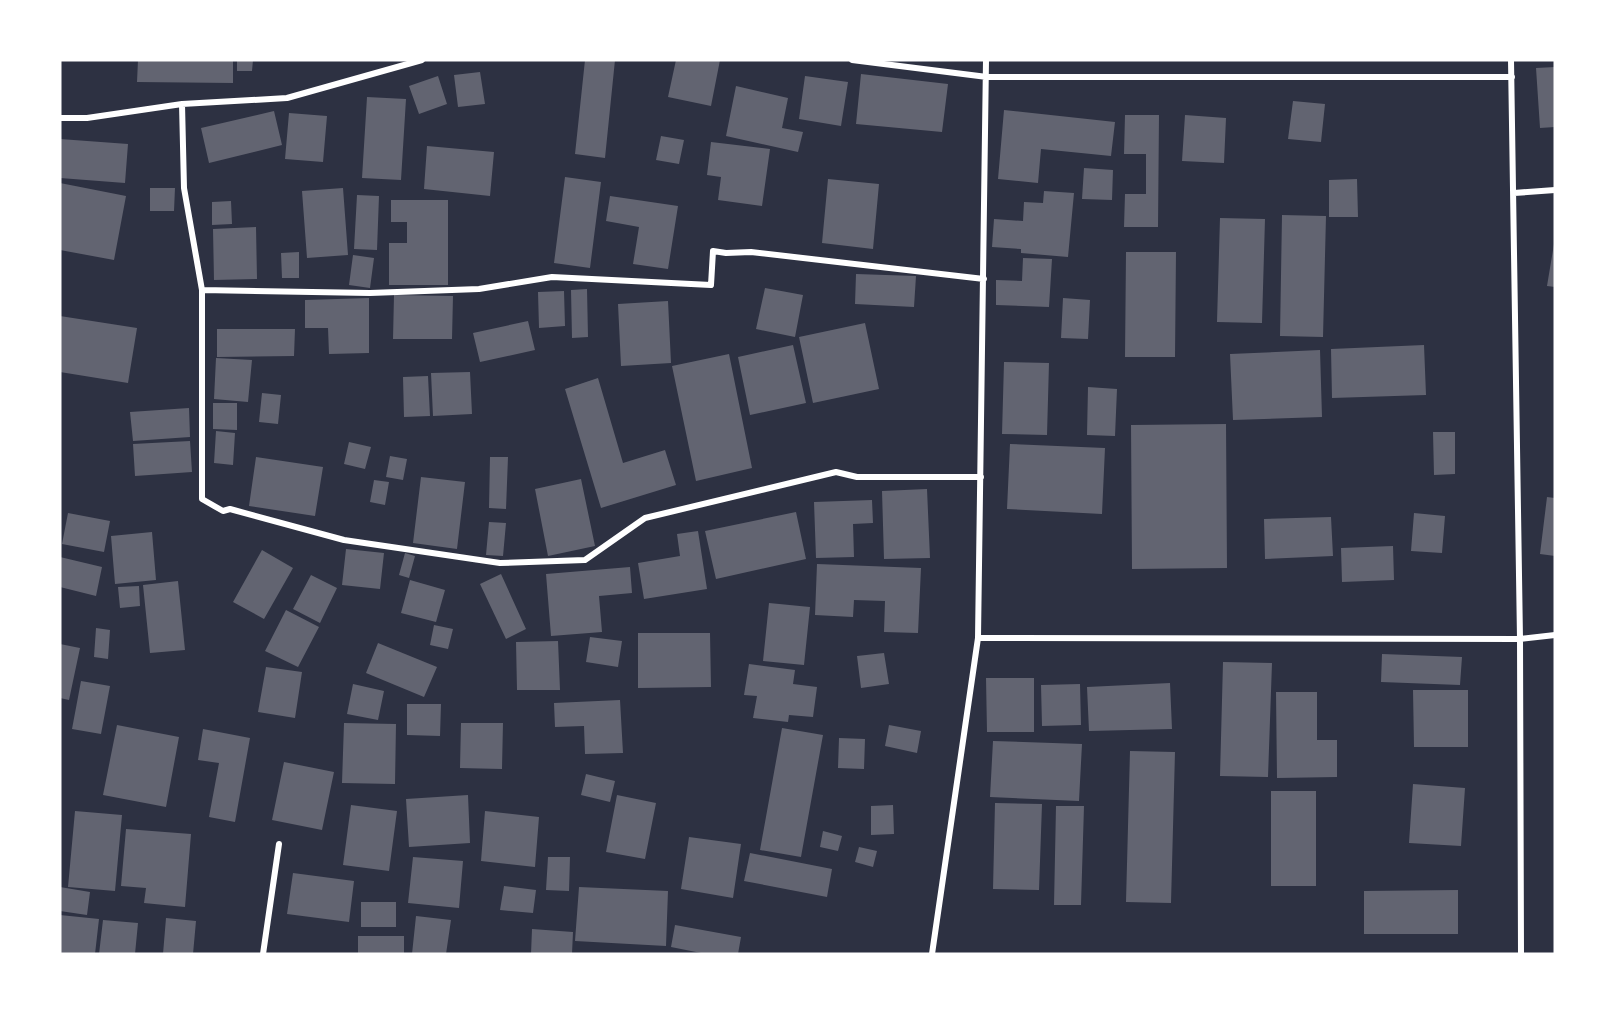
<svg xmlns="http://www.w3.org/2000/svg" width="1615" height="1014" font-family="Manrope,sans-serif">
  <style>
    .building { fill: #626471 }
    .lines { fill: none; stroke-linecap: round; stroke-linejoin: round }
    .minor { stroke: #fff; stroke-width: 6 }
  </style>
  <rect width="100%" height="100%" fill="#2d3142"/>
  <path class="building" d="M138,60H233V83L137,82Z
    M237,60H253L252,71H237Z
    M585,60H615L605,158L575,154Z
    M676,60H720L711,106L668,97Z
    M1555,67V127L1540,128L1536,68Z
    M480,72L485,104L458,107L454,75Z
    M861,74L948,84L942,132L856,124Z
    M438,76L447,104L419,114L409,86Z
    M805,76L848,82L841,126L799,119Z
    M736,86L788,98L782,128L803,132L798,152L726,136Z
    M367,97L406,99L401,180L362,178Z
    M1293,101L1325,104L1321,142L1288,139Z
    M1004,110L1115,122L1111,156L1041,149L1038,183L998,179Z
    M274,111L282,145L209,163L201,128Z
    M289,113L327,116L323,162L285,159Z
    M1125,115H1159L1158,227H1124L1125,194H1146V154H1124Z
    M1185,115L1226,118L1224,163L1182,161Z
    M661,136L684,140L679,164L656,160Z
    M60,139L128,144L125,183L60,178Z
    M711,142L770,149L762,206L718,200L721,177L707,175Z
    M427,146L494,152L490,196L424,189Z
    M1084,168L1113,170L1112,200L1082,199Z
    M565,177L601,182L590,268L554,263Z
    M828,179L879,184L873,249L822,243Z
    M1357,179L1358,217H1329V180Z
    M60,183L126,196L114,260L60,250Z
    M150,188H175L174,211H150Z
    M343,188L348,255L307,258L302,191Z
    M1044,191L1074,193L1068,257L1021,253V249L992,247L994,219L1023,221L1024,202L1043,203Z
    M357,195L379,196L377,250L354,249Z
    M610,196L678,206L668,269L633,264L639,227L606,221Z
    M391,200H448V285H389V243H407V222H391Z
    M231,201L232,224L212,225V202Z
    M1282,215L1326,216L1323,337L1280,336Z
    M1220,218L1265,219L1262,323L1217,322Z
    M256,227L257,279L214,280L213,229Z
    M1554,244H1555V287L1547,286Z
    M299,252V278H282L281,253Z
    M1126,252H1176L1175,357H1125Z
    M353,255L374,258L370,288L349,285Z
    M1023,258L1052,259L1049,307L996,305V280L1022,281Z
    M856,274L916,276L914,307L855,304Z
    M765,288L803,295L795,337L756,329Z
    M587,289L588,337L572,338L571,290Z
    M564,291L565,326L539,328L538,292Z
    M394,295L453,296L452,339H393Z
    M369,298V353L329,354L328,328H305V300Z
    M1063,298L1090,300L1088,339L1061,338Z
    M668,301L671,363L621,366L618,304Z
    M60,316L137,328L128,383L60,372Z
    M528,321L535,350L480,362L473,333Z
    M865,323L879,389L813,403L799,337Z
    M217,329H295L294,356L217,357Z
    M793,345L806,403L750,415L738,357Z
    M1424,345L1426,395L1332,398L1331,349Z
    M1320,350L1322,417L1233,420L1230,354Z
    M729,354L752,468L696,481L672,366Z
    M216,358L252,360L248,402L214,399Z
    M1004,362L1049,363L1047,435L1002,434Z
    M470,372L472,414L433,416L431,373Z
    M428,376L430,416L404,417L403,377Z
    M598,378L623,463L665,450L676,485L601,508L565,389Z
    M1088,387L1117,389L1115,436L1087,435Z
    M262,393L281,395L278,424L259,422Z
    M213,403H237V430L213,429Z
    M189,408L190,437L133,441L130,412Z
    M1226,424L1227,568L1132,569L1131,425Z
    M216,431L235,433L233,465L214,463Z
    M1433,432H1455V474L1434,475Z
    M190,441L192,472L135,476L133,444Z
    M349,442L371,447L365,469L344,464Z
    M1010,444L1105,448L1102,514L1007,509Z
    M390,456L407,459L403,480L386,477Z
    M256,457L323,467L315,516L249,506Z
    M490,457H508L506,509L489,508Z
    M421,477L465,482L457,549L413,543Z
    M581,479L595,546L548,556L535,489Z
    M374,480L389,482L385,505L370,502Z
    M927,489L930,558L884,559L882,491Z
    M1547,497L1555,498V556L1540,554Z
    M872,500L873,523L853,524L854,557L816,558L814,502Z
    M796,512L806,559L716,579L705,531Z
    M68,513L110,521L104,552L62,544Z
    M1414,513L1445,516L1442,553L1411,551Z
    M1331,517L1333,556L1265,559L1264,519Z
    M489,522L506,523L503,556L486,555Z
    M698,531L707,589L644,599L638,563L680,556L677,534Z
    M152,532L156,580L115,584L111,536Z
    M1393,546L1394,580L1342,582L1341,548Z
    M346,549L384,553L380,589L342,585Z
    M262,550L293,568L264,619L233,602Z
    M405,553L415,556L409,578L399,575Z
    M60,557L102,567L96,596L60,587Z
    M817,564L921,568L918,633L884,632L885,601L854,600L853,617L815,615Z
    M630,567L632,593L599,596L602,632L551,636L546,574Z
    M501,574L526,629L506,639L480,584Z
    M311,575L337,588L320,623L293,609Z
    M410,580L445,590L436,622L401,613Z
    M178,581L185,650L150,653L143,585Z
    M139,586L140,606L120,608L118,587Z
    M769,603L810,607L804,665L763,661Z
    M286,610L319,627L298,667L265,651Z
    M434,625L453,629L448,649L430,645Z
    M96,628L110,630L108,659L94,657Z
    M638,633H710L711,687L638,688Z
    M590,637L622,641L618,667L586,662Z
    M558,641L560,690H517L516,642Z
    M378,643L437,667L424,697L366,673Z
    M60,644L80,648L69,700L60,698Z
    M884,653L889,684L861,688L857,656Z
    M1382,654L1462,657L1460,685L1381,682Z
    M1223,662L1272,663L1268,777L1220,776Z
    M749,664L795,670L793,684L817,687L813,717L789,715L788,722L753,718L757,696L744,695Z
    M266,667L302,672L295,718L258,712Z
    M986,678H1034V732H987Z
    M81,681L110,686L101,734L72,729Z
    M1170,683L1172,729L1089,731L1087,687Z
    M353,684L384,691L378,720L347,714Z
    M1080,684L1081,725L1042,726L1041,685Z
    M1413,690H1468V747H1414Z
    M1276,692H1317V740H1337V777L1277,778Z
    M620,700L623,753L585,754L584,726L555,727L554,703Z
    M407,704H441L440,736L407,735Z
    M344,723L396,724L395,784L342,783Z
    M461,723H503L502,769L460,768Z
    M117,725L179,737L166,807L103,795Z
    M889,725L921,731L917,753L885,746Z
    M782,728L823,735L801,857L760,850Z
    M203,729L250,738L235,822L209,817L219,763L198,760Z
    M839,738L865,739L864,769L838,768Z
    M993,741L1082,744L1079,801L990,797Z
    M1130,751L1175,752L1171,903L1126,902Z
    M284,762L334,772L322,830L272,820Z
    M586,774L615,781L610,802L581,795Z
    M1413,784L1465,788L1461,846L1409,843Z
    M1271,791H1316V886H1271Z
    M468,795L470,843L409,847L406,799Z
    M617,795L656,803L645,859L606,852Z
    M995,803L1042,804L1039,890L993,889Z
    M351,805L397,811L389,871L343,865Z
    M893,805L894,834L871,835V806Z
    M1056,806H1084L1081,905H1054Z
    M75,811L122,815L115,891L68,887Z
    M485,811L539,817L535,867L481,861Z
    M126,829L191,834L185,907L144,903L146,888L121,886Z
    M823,831L842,836L838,851L820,847Z
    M689,837L741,844L733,898L681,889Z
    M859,847L877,851L873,867L855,862Z
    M750,853L832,869L827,897L744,881Z
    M413,857L463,861L459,908L408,903Z
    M548,857H570L569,891L546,890Z
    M293,873L354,881L349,922L287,914Z
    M504,886L536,890L533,913L500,910Z
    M60,887L90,892L87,915L60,911Z
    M579,887L668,891L666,946L575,941Z
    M1458,890V934H1364V891Z
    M361,902H396V927H361Z
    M60,915L99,919L95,954H60Z
    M416,916L451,920L446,954H412Z
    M166,918L196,921L193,954H163Z
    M103,920L138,923L135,954H99Z
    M675,925L741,937L738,954H706L671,947Z
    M532,929L573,932L572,954H531Z
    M358,936H404V954H358Z"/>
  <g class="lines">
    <path class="minor" d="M852,60L987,77H1512
      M1511,60L1520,639L1521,954
      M182,104L184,188L202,290V499L223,511L230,509L344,540L500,563L585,560L645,518L836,472L857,477H981
      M60,118H87L182,104L287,98L422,60
      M1514,193L1555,190
      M202,290L370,293L479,289L552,277L711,285L713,251L726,253L751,252L984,279
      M978,638L1520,639L1555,635
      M263,954L279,844
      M932,954L978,638L986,60"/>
  </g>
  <rect width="1615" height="1014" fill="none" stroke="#ffffff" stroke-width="123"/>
</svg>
